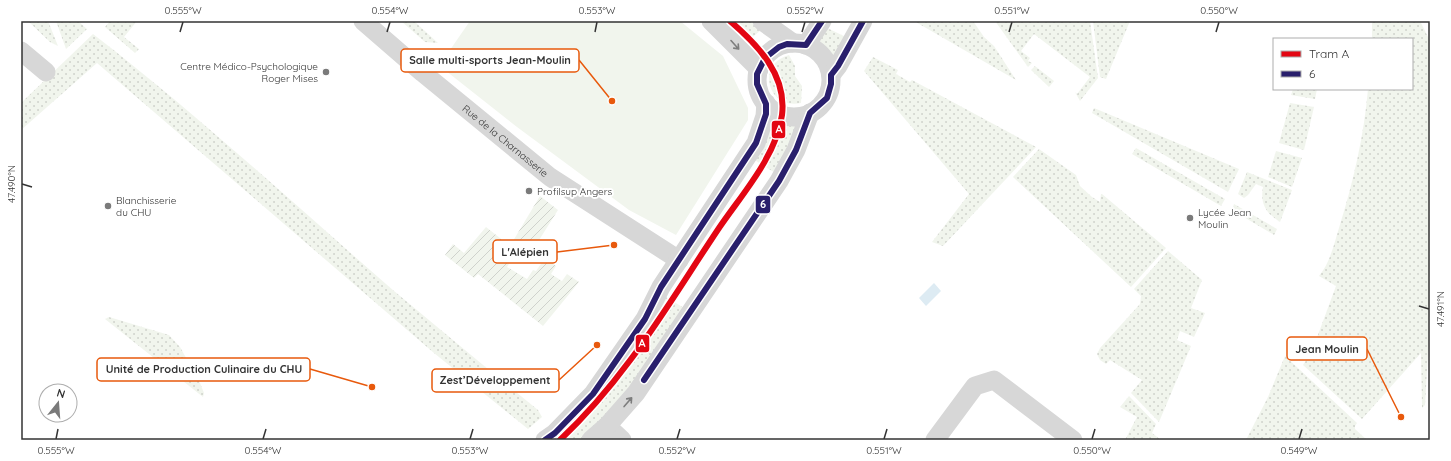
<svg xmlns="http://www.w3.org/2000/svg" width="1451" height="461" font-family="Quicksand,sans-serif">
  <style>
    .grass { fill: url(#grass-dots) }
    .garden { fill: url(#garden-furrows) }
    .pitch { fill: #f1f5ed }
    .water { fill: #ddebf3 }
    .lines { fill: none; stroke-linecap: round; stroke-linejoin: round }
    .street { stroke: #d7d7d7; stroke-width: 19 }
    .bus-1-casing { stroke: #fff; stroke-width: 9 }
    .bus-1 { stroke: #291f6c; stroke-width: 6 }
    .tram-1-casing { stroke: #fff; stroke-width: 9 }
    .tram-1 { stroke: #e30613; stroke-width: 6 }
    .oneway { stroke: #7d7d7d }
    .ticks { fill: none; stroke: #333; stroke-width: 1.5 }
    .poi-dot { fill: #7a7a7a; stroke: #fff; stroke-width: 1.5 }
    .labels { text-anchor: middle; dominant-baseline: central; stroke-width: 4; stroke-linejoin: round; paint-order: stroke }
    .poi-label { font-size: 10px; fill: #333; stroke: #fff; text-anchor: start }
    .street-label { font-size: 10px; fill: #333; stroke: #fff }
    .leader { fill: none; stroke: #e8590c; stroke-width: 1.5 }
    .callout-dot { fill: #e8590c; stroke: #fff; stroke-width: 1.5 }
    .callout { fill: #fff; stroke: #e8590c; stroke-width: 1.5 }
    .callout-label { font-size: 11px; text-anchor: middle; font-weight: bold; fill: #333 }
    .line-badge { stroke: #fff; stroke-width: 1.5 }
    .badge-label { font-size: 11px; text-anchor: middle; font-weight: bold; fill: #fff }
    .neatline { fill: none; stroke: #333; stroke-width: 1.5 }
    .ticks-label { font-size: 10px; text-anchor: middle; fill: #333 }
  </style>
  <defs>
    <pattern id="grass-dots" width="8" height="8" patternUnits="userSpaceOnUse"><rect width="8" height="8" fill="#f1f5ed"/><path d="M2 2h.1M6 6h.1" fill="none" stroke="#cfd2cc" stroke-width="1.8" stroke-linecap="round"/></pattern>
    <pattern id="garden-furrows" width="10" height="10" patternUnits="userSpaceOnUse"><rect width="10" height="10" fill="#f1f5ed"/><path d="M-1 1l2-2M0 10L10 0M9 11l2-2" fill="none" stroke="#cfd2cc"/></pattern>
  </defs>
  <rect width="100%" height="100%" fill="#fff"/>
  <path class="grass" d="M28,21H48L58,46L50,42Z
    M56,21H78L87,29L66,49Z
    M110,21H125L127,23L129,21H137L124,37L139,49L135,53L105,27Z
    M401,21H414L438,43L425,42Z
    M724,21H751L761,30L748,41Z
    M914,21H973L984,37L994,46L1016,80Z
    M995,21H1090L1098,78L1080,101L1075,92L1077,94L1090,77L1034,34L1021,51L1030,58L1028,61L1032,63L1028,67Z
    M1093,21H1130L1106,79L1100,77Z
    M1372,21H1420L1430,41V320L1425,405L1422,408L1421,353L1362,419L1303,365L1312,351L1336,286L1319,276C1330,263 1334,244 1339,228C1353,183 1364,136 1368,89H1412V39H1372Z
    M825,27L848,38L833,57L818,41Z
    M93,34C198,115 295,205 394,291C442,331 490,371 538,410L542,417L528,429L434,353L97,63L21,130V103Z
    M789,55L795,66V76L802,86L801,103C767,110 756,64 789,55Z
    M873,57L898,70L896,74L910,82L912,80L1036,147L943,246L932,242L969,194L864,71Z
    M1035,66L1054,81L1049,87L1031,70Z
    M1293,89H1317L1315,99L1291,95Z
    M1290,103L1314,107L1304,150L1279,143Z
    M1094,108L1239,169L1228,192L1092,113Z
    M772,120L785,124L799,125L777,174L753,159Z
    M1136,148L1225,199L1221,206L1132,154Z
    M1039,149L1076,175L1080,186L1092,197L1100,202L1101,194H1102L1166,248L1131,287L1013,177Z
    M1276,151L1302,158L1292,187L1268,177Z
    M1247,172L1292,190L1280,222C1266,213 1260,204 1263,187L1256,184L1248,195L1244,198L1238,194Z
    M1234,204L1277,229L1274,235L1232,210Z
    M1168,251L1202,280L1191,308L1205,313L1194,337L1180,331L1177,340L1191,346L1159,422L1131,393L1142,380L1110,360L1106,364L1100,360L1097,354L1100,348L1140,304L1141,296L1134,289Z
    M666,297L684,308L644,370L585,440H551Z
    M109,317L169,335L180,347L200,383L204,393L203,397L105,319Z
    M1285,356L1357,423L1355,426V429L1367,440H1246L1268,397Z
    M1129,396L1156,424L1152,433L1161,440H1125L1137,417L1120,407Z"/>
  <path class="garden" d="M540,196L558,210L529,256L526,254L531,246L523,241L507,267L527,279L533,270L536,271L545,258L556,266L551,274L562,281L567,274L579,282L543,326L478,274L474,278L445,255L453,244L464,253L486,227L510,246Z"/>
  <path class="pitch" d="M470,21H680L723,56L748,108V120L676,235L629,210L517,127L441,67V63Z"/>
  <path class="water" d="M934,283L941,291L926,306L919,298Z"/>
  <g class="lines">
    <g class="street">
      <path id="s1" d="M363,21L423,73L550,177L679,260"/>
      <path d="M711,21L759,69"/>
      <path d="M762,21L793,43"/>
      <circle cx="794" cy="80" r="37"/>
      <path d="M806,45L822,21"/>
      <path d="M21,51L46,72"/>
      <path d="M831,75L838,66L863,21"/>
      <path d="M607,426L622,440"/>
      <path d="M545,440L555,433L593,394L645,319L661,287L756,143L765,116L766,103"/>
      <path d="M591,440L607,426L636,393L779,181L796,150L810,113"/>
      <path d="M935,440L975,386L994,380L1073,440"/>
    </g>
    <g class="bus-1-casing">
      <path id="bus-1" d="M644,380L779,181L796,150L810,113L827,98L831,84V75L838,66L863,21
        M545,440L555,433L593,394L645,319L661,287L756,143L766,114V104L757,84V74L765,58L779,47L787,44L806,45L822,21"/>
    </g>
    <use href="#bus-1" class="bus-1"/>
    <g class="tram-1-casing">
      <path id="tram-1" d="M560,440C628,376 668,304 719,228C742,194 776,157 782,115C787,75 758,45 730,21"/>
    </g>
    <use href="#tram-1" class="tram-1"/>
  </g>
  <defs><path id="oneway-shaft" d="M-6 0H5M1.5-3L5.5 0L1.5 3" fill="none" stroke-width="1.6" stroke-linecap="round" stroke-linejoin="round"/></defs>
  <g class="oneway">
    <use href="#oneway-shaft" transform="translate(735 45) rotate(48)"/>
    <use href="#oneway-shaft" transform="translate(628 402) rotate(-49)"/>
  </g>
  <path class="ticks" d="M180,32L183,22M387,32L390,22M595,32L597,22M802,32L805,22M1009,32L1012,22M1216,32L1219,22M22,184L32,187M1419,306L1429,309M56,439L58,429M263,439L266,429M470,439L473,429M677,439L680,429M884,439L887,429M1092,439L1095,429M1299,439L1302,429"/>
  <g class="poi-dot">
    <circle cx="326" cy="72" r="4"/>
    <circle cx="529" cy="191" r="4"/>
    <circle cx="108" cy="206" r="4"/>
    <circle cx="1190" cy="218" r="4"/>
  </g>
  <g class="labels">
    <g class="poi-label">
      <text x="318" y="66" text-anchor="end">Centre Médico-Psychologique<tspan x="318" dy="12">Roger Mises</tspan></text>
      <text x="537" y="191">Profilsup Angers</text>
      <text x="116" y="200">Blanchisserie<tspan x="116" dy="12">du CHU</tspan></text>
      <text x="1198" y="212">Lycée Jean<tspan x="1198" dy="12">Moulin</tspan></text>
    </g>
    <g class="street-label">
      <text stroke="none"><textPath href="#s1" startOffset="186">Rue de la Charnasserie</textPath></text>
    </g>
  </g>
  <path class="leader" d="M612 101L579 60M614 245L557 252M1401 417L1367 349M372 387L310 369M597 345L559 380"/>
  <g class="callout-dot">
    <circle cx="612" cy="101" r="4"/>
    <circle cx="614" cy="245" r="4"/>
    <circle cx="1401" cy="417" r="4"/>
    <circle cx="372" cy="387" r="4"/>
    <circle cx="597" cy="345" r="4"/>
  </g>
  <g class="callout">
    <rect x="401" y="49" width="178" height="23" rx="4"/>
    <rect x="493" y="240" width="64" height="23" rx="4"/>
    <rect x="1287" y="337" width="80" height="23" rx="4"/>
    <rect x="97" y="358" width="213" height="23" rx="4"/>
    <rect x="432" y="369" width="127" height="23" rx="4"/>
  </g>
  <g class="callout-label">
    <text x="490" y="64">Salle multi-sports Jean-Moulin</text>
    <text x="525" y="256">L'Alépien</text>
    <text x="1327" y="353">Jean Moulin</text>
    <text x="204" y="373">Unité de Production Culinaire du CHU</text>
    <text x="495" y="384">Zest’Développement</text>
  </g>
  <g class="line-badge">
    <rect x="771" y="120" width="15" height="19" rx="4" fill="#e30613"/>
    <rect x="755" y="195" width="16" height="19" rx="4" fill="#291f6c"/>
    <rect x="635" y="334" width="15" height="19" rx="4" fill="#e30613"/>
  </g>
  <g class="badge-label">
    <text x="779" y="133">A</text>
    <text x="763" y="208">6</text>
    <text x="642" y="347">A</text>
  </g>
  <rect width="1451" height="461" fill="none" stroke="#ffffff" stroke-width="44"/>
  <rect x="1273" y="38" width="140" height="52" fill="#ffffff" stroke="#adadad"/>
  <rect x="1281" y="51" width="20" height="6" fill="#e30613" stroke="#adadad"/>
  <text x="1309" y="58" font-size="12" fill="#333333">Tram A</text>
  <rect x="1281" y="71" width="20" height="6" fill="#291f6c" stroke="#adadad"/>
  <text x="1309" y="78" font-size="12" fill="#333333">6</text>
  <g transform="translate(58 403) rotate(17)"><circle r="19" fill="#ffffff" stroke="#adadad"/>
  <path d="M0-3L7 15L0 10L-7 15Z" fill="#7a7a7a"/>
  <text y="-6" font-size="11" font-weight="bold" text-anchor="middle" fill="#333333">N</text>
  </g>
  <rect x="22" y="22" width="1407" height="417" class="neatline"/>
  <g class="ticks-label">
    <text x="183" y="14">0.555°W</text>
    <text x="390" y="14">0.554°W</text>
    <text x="597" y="14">0.553°W</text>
    <text x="805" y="14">0.552°W</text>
    <text x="1012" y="14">0.551°W</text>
    <text x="1219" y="14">0.550°W</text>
    <text transform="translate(11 184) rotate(-90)" y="4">47.490°N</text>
    <text transform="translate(1440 309) rotate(-90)" y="4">47.491°N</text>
    <text x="56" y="454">0.555°W</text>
    <text x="263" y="454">0.554°W</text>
    <text x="470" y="454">0.553°W</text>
    <text x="677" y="454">0.552°W</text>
    <text x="884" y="454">0.551°W</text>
    <text x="1092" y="454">0.550°W</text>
    <text x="1299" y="454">0.549°W</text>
  </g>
</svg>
